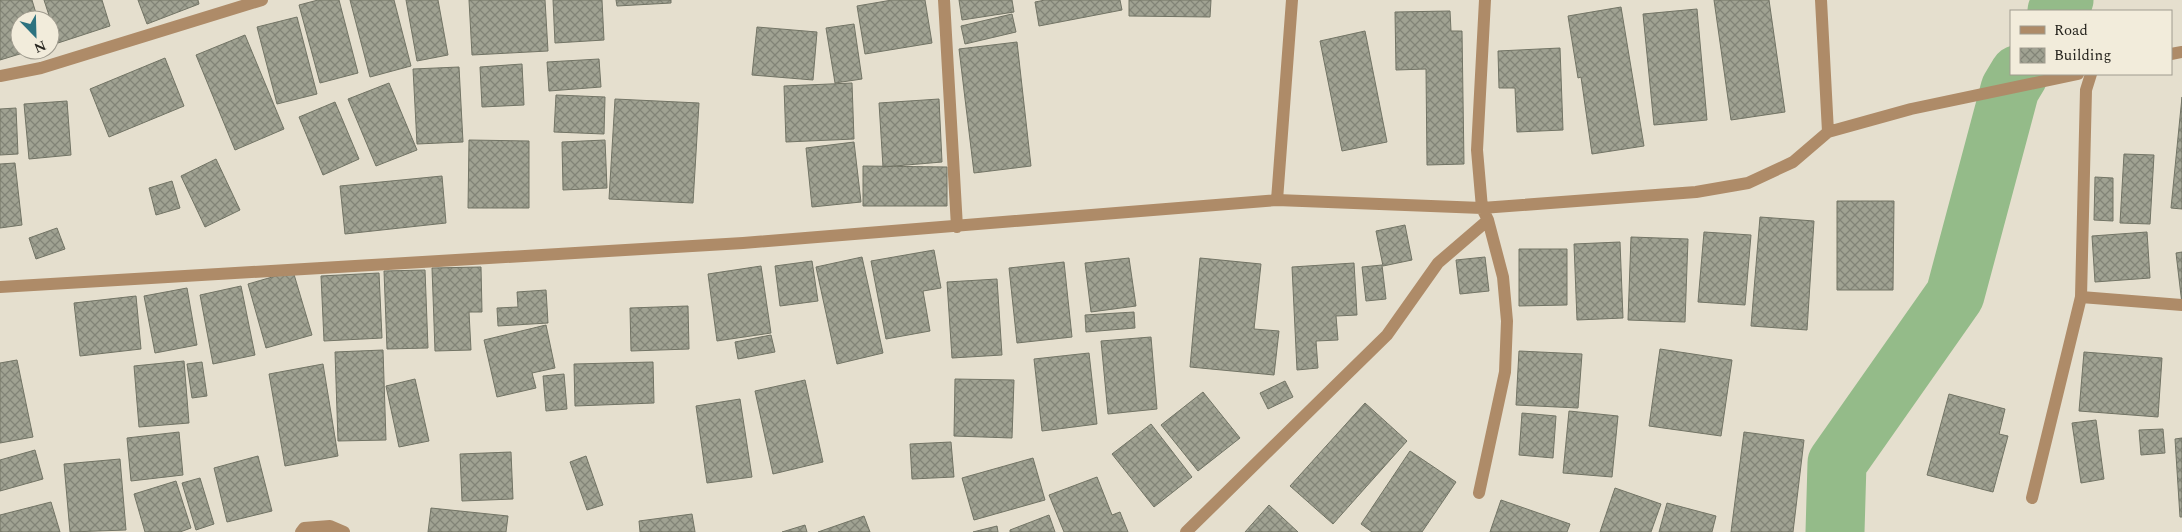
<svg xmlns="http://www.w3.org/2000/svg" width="2182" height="532" font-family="Spectral,serif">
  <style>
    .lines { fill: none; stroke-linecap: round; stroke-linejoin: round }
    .river { stroke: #94bb89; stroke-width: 59 }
    .building { fill: url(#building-cross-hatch); stroke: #727465 }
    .minor { stroke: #ae8b68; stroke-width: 12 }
  </style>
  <defs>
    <pattern id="building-cross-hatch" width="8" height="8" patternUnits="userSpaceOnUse" patternTransform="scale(1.25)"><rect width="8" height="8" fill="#a0a292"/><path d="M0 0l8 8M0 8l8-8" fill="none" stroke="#828477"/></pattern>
  </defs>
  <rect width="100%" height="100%" fill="#e5dfce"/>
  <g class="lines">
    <path class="river" d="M2057,11L2064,0
      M1835,532L1837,463L1955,295L2010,89L2019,74"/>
  </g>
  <path class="building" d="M0,0H32L38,20H20V50H33L0,60Z
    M44,0H102L110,26L58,43Z
    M138,0H198L199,4L147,24Z
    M318,0H339L358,73L320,83L299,5Z
    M350,0H394L411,66L370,77Z
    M406,0H438L448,55L417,61Z
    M469,0H545L548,51L472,55Z
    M553,0H602L604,40L555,43Z
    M616,0H671V3L617,6Z
    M892,0H925L932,43L865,54L857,6Z
    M959,0H1012L1014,12L962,20Z
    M1045,0H1120L1122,10L1039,26L1035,2Z
    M1129,0H1211L1210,17L1129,16Z
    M1714,0H1769L1785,112L1731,120Z
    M1621,7L1644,146L1592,154L1581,77L1578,78L1568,16Z
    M1697,9L1707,120L1654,125L1643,14Z
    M1450,11L1451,31H1462L1464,164L1427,165L1426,69L1396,70L1395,12Z
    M1012,14L1016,32L965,44L961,26Z
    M297,17L317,94L277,104L257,27Z
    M854,24L862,79L835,83L826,28Z
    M757,27L817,32L813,80L752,75Z
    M1365,31L1387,142L1342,151L1320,41Z
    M245,35L284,129L235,150L196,55Z
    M1017,42L1031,166L974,173L959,49Z
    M1560,48L1563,130L1517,132L1515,88H1499L1498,51Z
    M165,58L184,106L109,137L90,89Z
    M599,59L601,87L549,91L547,62Z
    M522,64L524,105L482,107L480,67Z
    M459,67L463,142L417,144L413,69Z
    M389,83L417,150L376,166L348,99Z
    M852,83L854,139L786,142L784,86Z
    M556,95L605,97L604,134L554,132Z
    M2182,97V209L2171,208Z
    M615,99L699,103L693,203L609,199Z
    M939,99L942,162L883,167L879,103Z
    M67,101L71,155L29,159L24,104Z
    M335,102L359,159L323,175L299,117Z
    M16,108L18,154L0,155V109Z
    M469,140L529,141V208H468Z
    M605,140L607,188L563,190L562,142Z
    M854,142L861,202L812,207L806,148Z
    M2124,154L2154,155L2150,224L2120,223Z
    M216,159L240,210L205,227L181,176Z
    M15,163L22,225L0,228V164Z
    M863,166L947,167V206H863Z
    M442,176L446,223L345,234L340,186Z
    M2095,177L2113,178V221L2094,220Z
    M172,181L180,208L156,215L149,188Z
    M1837,201H1894L1893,290H1837Z
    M1760,217L1814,221L1807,330L1751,326Z
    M1405,225L1412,260L1383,266L1376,231Z
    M57,228L65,249L36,259L29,238Z
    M1704,232L1751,235L1745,305L1698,302Z
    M2147,232L2150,278L2095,282L2092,236Z
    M1631,237L1688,239L1685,322L1628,320Z
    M1620,242L1623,318L1577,320L1574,244Z
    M1519,249H1567V305L1519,306Z
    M934,250L941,288L923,291L930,331L886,339L871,261Z
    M2182,252V304L2176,253Z
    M862,257L883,353L837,364L816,267Z
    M1485,257L1489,291L1460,294L1456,260Z
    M1129,258L1136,306L1091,312L1085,263Z
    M1200,258L1261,264L1254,329L1279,331L1274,375L1190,367Z
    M812,261L818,301L780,306L775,266Z
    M1064,262L1072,337L1017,343L1009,268Z
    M1354,263L1357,315L1336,316L1338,340L1316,341L1318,368L1297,370L1292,267Z
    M1382,265L1386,299L1366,301L1362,267Z
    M761,266L771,333L717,341L708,274Z
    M481,267L482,312H469L471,350L435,351L432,268Z
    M425,270L428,348L387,349L384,271Z
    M293,271L312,335L266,348L248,284Z
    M379,273L382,338L324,341L321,276Z
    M997,279L1002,355L952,358L947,282Z
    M241,286L255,355L213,364L200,295Z
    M187,288L197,345L155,353L144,296Z
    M546,290L548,323L498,326L497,308L518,307L517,292Z
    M136,296L141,349L80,356L74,303Z
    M688,306L689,349L631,351L630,308Z
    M1134,312L1135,328L1086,332L1085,315Z
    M546,325L555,368L532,373L536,388L497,397L484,340Z
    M771,335L775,352L738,359L735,342Z
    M1151,337L1157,409L1108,414L1101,341Z
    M1660,349L1732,360L1721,436L1649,426Z
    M383,350L386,440L338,441L335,352Z
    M1519,351L1582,354L1578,408L1516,405Z
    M2084,352L2162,358L2158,417L2079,411Z
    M1089,353L1097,424L1042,431L1034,359Z
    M17,360L33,437L0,443V363Z
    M184,361L189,423L139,427L134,366Z
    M202,362L207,396L192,398L187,364Z
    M653,362L654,403L575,406L574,364Z
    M323,364L338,456L285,466L269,374Z
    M564,374L567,409L546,411L543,376Z
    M415,379L429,441L399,447L386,386Z
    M955,379L1014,380L1012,438L954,436Z
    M805,380L823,462L773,474L755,391Z
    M1285,381L1293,397L1268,409L1260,393Z
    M1203,392L1240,438L1198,471L1161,425Z
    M1949,394L2005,409L1999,434L2008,436L1993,492L1927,475Z
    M740,399L752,477L707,483L696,406Z
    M1365,403L1407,441L1333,524L1290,486Z
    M1569,411L1618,416L1612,477L1563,473Z
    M1522,413L1556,416L1553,458L1519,455Z
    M2096,420L2104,479L2081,483L2072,423Z
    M1151,424L1192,477L1154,507L1112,454Z
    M2163,429L2165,453L2141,455L2139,430Z
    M179,432L183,475L131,481L127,438Z
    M1744,432L1804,440L1793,532H1731Z
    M2182,438V517H2180L2175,439Z
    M951,442L954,477L912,479L910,444Z
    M35,450L43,479L0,491V460Z
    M1410,451L1456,482L1422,532H1372L1361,524Z
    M511,452L513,499L462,501L460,454Z
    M258,456L272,511L227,522L214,468Z
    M586,456L603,505L587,510L570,462Z
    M1033,458L1045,500L974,520L962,478Z
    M120,459L126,530L70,532L64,464Z
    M1097,477L1112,515L1120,512L1128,532H1064L1049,495Z
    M200,478L214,524L196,530L182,483Z
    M176,481L191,528L180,532H145L134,494Z
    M1615,488L1661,504L1651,532H1600Z
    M1501,500L1570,524L1567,532H1490Z
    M51,502L60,532H0V515Z
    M1667,503L1716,516L1712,532H1659Z
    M1269,505L1298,532H1245Z
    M431,508L508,516L506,532H428Z
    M692,514L695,532H640L639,521Z
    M1049,515L1055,532H1010V530Z
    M864,516L870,532H818Z
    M805,525L807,532H782Z
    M997,526L998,532H973Z"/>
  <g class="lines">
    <path class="minor" d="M944,0L957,227
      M1821,0L1828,132
      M2171,54L2182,52
      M0,76L41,68L262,0
      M1277,200L1292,0
      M0,287L743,243L1277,200L1482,208L1696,192L1748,183L1793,162L1828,132L1911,109L2078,74
      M2081,297L2182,305
      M1479,493L1505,372L1507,321L1503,277L1488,220
      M2032,498L2081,297L2086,90L2091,74
      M301,532L304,528L330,526L344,532
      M1186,532L1387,335L1438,263L1488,220L1482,208L1477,150L1485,0"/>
  </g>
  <rect x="2010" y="10" width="162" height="65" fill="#f2ecdb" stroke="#a09c8f"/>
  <rect x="2020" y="26" width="25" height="8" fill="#ae8b68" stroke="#a09c8f"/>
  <text x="2054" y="35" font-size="15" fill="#26241e">Road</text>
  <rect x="2020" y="48" width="25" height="15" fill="url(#building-cross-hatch)" stroke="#a09c8f"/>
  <text x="2054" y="60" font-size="15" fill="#26241e">Building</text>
  <g transform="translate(35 35) rotate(157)"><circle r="24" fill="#f2ecdb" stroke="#a09c8f"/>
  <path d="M0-4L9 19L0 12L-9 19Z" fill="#2d7380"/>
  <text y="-8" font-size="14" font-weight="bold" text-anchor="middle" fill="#26241e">N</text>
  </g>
</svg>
